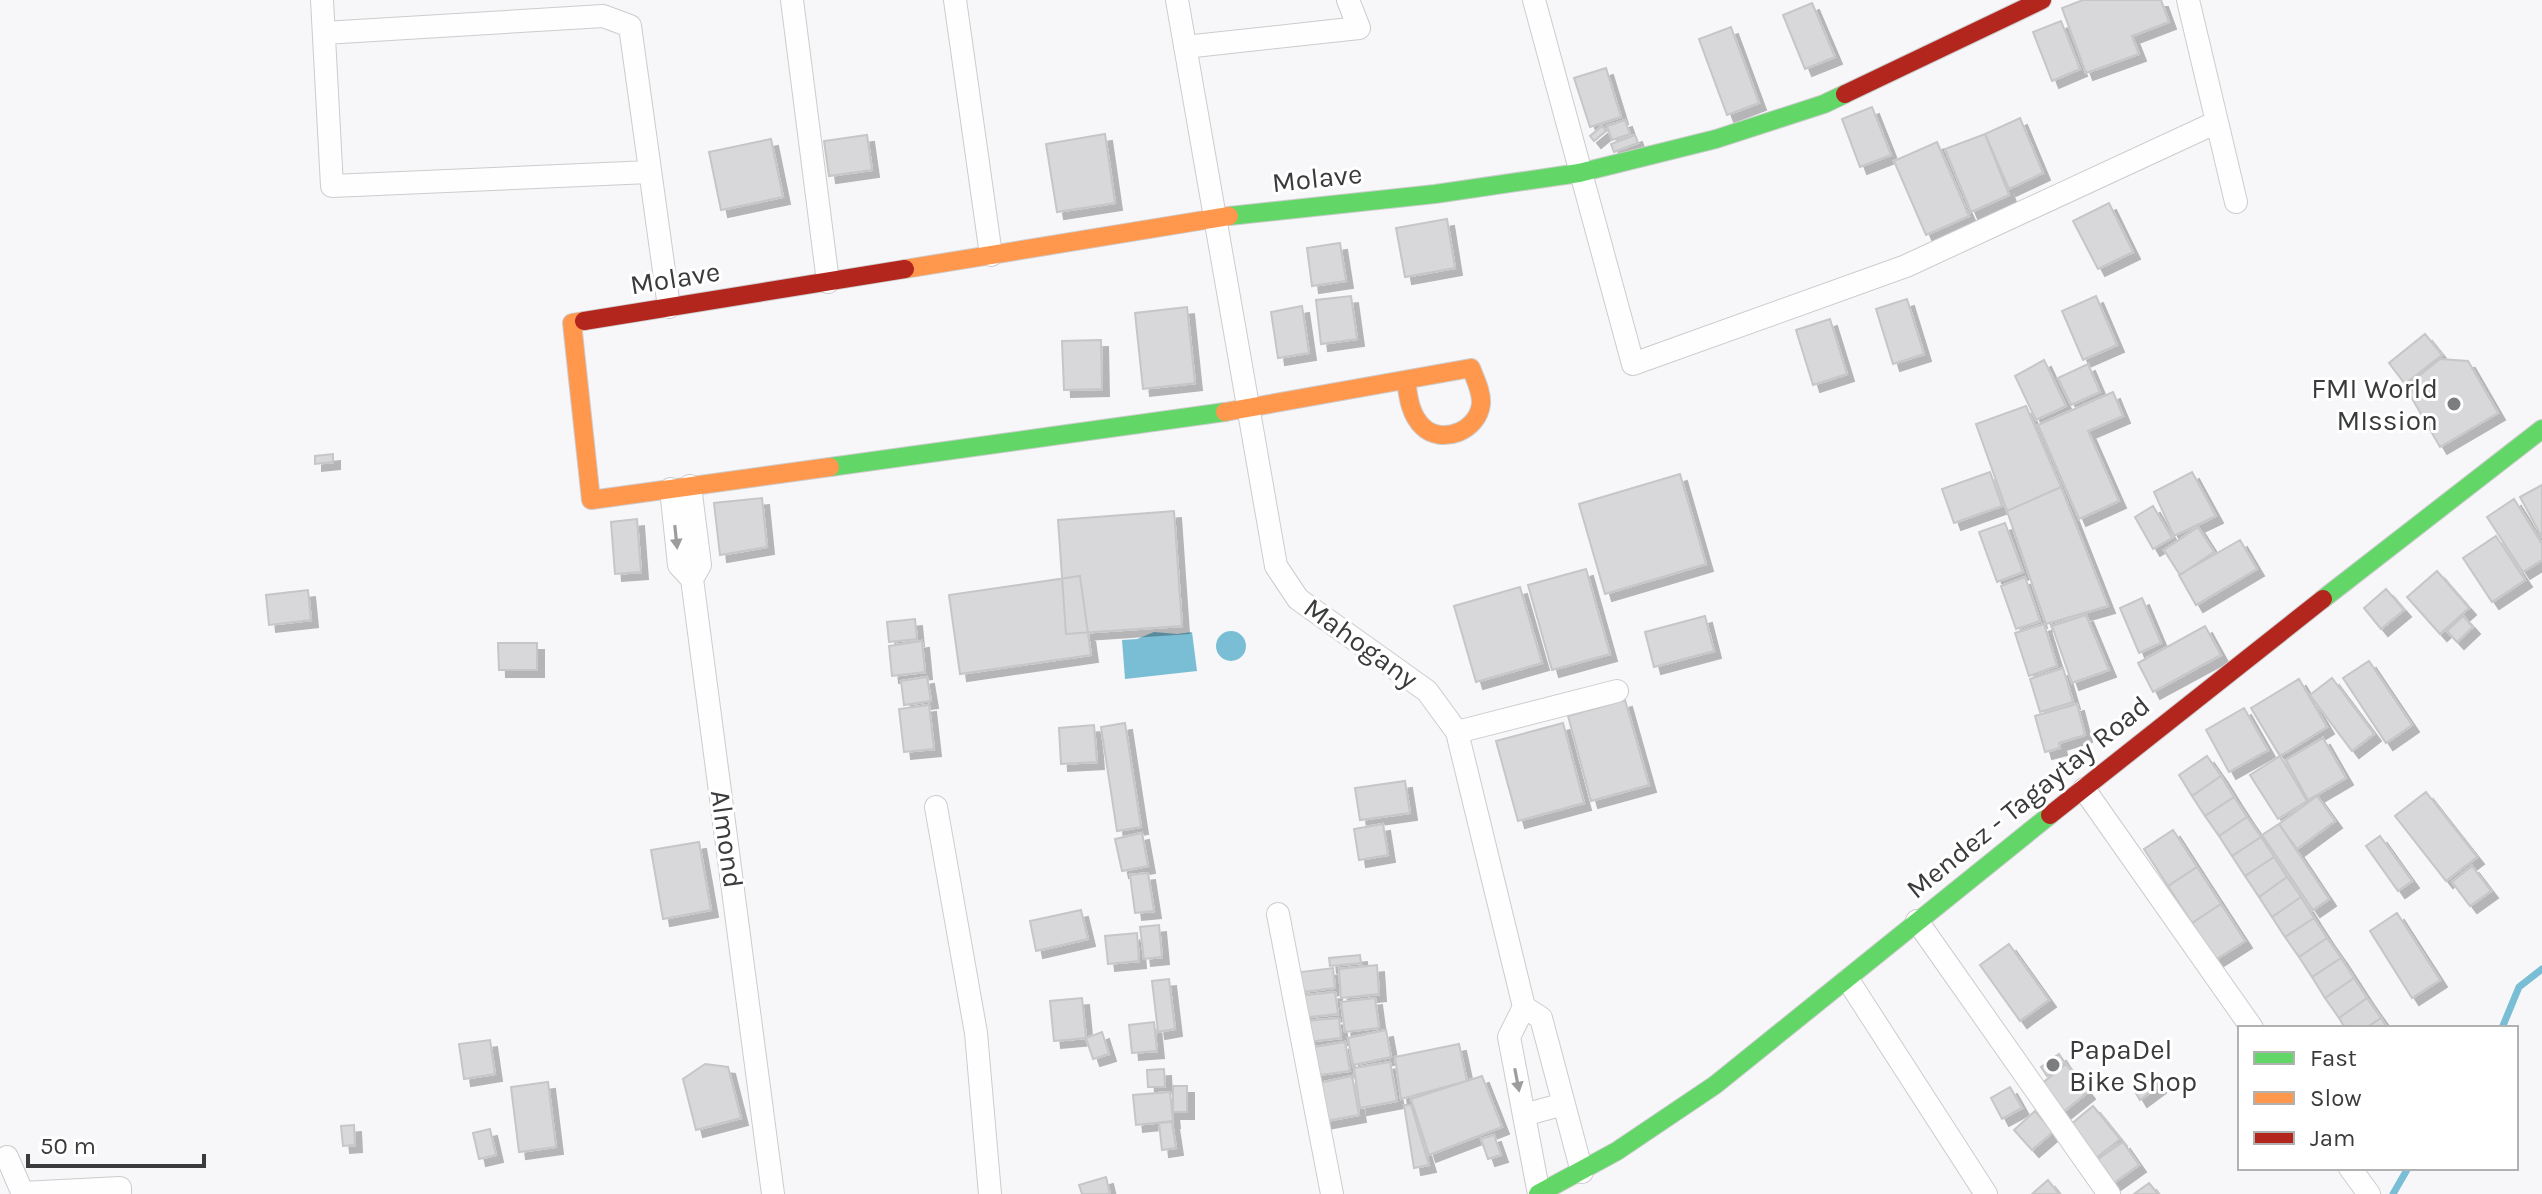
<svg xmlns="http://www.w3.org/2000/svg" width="2542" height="1194" font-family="Karla,sans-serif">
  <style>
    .water { fill: #7abed6 }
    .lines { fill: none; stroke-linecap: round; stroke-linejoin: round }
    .stream { stroke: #7abed6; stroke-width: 7 }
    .building { fill: #d8d8da; stroke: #c6c6c7; stroke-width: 2; filter: url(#shadow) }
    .street-casing { stroke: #ccccce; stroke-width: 24 }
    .fast-casing { stroke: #ccccce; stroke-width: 20 }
    .slow-casing { stroke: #ccccce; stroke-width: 20 }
    .jam-casing { stroke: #ccccce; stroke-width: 20 }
    .street { stroke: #fefefe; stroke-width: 22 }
    .fast { stroke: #63d668; stroke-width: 18 }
    .slow { stroke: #ff974d; stroke-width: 18 }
    .jam { stroke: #b3261e; stroke-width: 18 }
    .oneway { fill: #9c9c9d }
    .poi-dot { fill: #7c7d7e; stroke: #fff; stroke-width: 3 }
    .labels { text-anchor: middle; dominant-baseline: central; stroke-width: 6; stroke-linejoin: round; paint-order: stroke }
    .street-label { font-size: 28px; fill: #3a3b3c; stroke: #fff }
    .poi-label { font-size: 28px; fill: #3a3b3c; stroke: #fff; text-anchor: end }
  </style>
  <defs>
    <filter id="shadow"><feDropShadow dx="7" dy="7" stdDeviation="0" flood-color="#0004"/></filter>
  </defs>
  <rect width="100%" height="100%" fill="#f7f7f9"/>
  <path class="water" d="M1216 646a15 15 0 1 1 30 0a15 15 0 1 1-30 0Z
    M1154,632L1177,634L1192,632L1197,671L1125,679L1122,640L1137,639Z"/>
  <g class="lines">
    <path class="stream" d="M2502,1028L2519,987L2542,969
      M2393,1194L2408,1168"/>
  </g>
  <path class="building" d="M2083,0H2161L2169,22L2132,36L2139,54L2086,73L2062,8Z
    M1812,3L1835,57L1805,69L1783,15Z
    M2061,21L2080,69L2052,81L2033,32Z
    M1731,27L1759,103L1727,115L1699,39Z
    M1606,68L1621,117L1590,127L1574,78Z
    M1872,107L1891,155L1860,167L1842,119Z
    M2020,118L2043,173L2009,189L1985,134Z
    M1625,120L1630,134L1612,140L1607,126Z
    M1602,126L1606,131L1594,141L1590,136Z
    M1105,134L1115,203L1057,212L1046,144Z
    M1985,134L2009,195L1971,212L1945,149Z
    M867,135L872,170L829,176L824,141Z
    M1635,135L1638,143L1614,152L1611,144Z
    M771,139L783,197L721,210L709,152Z
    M1937,142L1969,216L1926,235L1894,161Z
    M2109,203L2133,252L2098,269L2073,221Z
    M1447,219L1455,268L1405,277L1396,228Z
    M1340,243L1346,281L1312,286L1307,248Z
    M1351,296L1357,339L1321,344L1316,300Z
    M2096,296L2117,345L2083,360L2062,311Z
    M1907,299L1924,354L1893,364L1876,309Z
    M1302,306L1309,353L1278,358L1271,312Z
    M1187,307L1195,383L1143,389L1135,313Z
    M1830,319L1847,374L1813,385L1796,330Z
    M2425,334L2442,355L2405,384L2389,363Z
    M1101,340L1102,389L1064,390L1062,341Z
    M2440,359L2468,361L2498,413L2440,447L2410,395L2415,379Z
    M2044,360L2066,406L2036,420L2015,376Z
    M2088,364L2100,392L2071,405L2058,378Z
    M2113,392L2123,416L2088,431L2119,501L2079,519L2038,425Z
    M2026,406L2061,487L2007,511L1976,424Z
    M333,454V462L315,464V456Z
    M1990,472L2002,506L1954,523L1942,489Z
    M2192,472L2216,516L2174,536L2154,492Z
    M1680,474L1706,564L1605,594L1579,504Z
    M2542,485V537L2520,497Z
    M2061,487L2108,606L2046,624L2007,511Z
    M762,498L767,547L720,555L714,503Z
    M2514,499L2542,544V560L2523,572L2487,517Z
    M2153,506L2172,538L2153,549L2135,517Z
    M1174,511L1182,626L1066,634L1058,520Z
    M637,519L641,572L615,574L611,522Z
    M2005,523L2023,572L1997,582L1979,532Z
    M2198,527L2214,552L2180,575L2164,550Z
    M2496,536L2525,580L2492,602L2463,558Z
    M2240,540L2257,569L2196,605L2179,575Z
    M1586,569L1610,654L1552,670L1528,585Z
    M2437,571L2469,608L2440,634L2407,597Z
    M1080,576L1091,655L960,674L949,595Z
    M2025,577L2040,621L2016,629L2001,586Z
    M1520,587L1542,663L1476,682L1454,606Z
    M2386,589L2404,610L2381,629L2364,608Z
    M308,590L311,620L269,625L266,595Z
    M2142,598L2161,643L2139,653L2120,608Z
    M2086,615L2109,670L2072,683L2052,626Z
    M1705,616L1714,651L1654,667L1645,632Z
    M2463,616L2473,627L2457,642L2447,631Z
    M915,619L917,639L889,642L887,622Z
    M2044,624L2057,666L2029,676L2015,633Z
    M2205,626L2221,655L2153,692L2138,663Z
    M922,641L925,672L892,676L889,646Z
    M498,643H537V670H499Z
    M2369,661L2412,725L2386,743L2343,678Z
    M2063,668L2073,702L2040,712L2030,679Z
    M927,677L931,701L904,705L901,681Z
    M2332,678L2374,734L2352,751L2310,695Z
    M2299,679L2327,727L2280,756L2251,708Z
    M1625,700L1649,785L1591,801L1568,716Z
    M2077,704L2085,735L2059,743L2060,748L2045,752L2035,716Z
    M929,705L934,749L904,752L899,709Z
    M2244,708L2268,750L2229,772L2206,730Z
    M1125,723L1141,827L1117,831L1101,727Z
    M1563,723L1584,803L1518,821L1496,741Z
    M1094,725L1097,762L1061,764L1059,728Z
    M2323,738L2346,778L2308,800L2286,760Z
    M2207,756L2221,776L2192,796L2179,775Z
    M2280,756L2307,801L2278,819L2250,775Z
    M2221,776L2234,797L2205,816L2192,796Z
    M1405,781L1410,813L1360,820L1355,788Z
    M2426,792L2477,857L2446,881L2395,816Z
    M2317,796L2335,821L2297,849L2279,824Z
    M2234,797L2247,817L2219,836L2205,816Z
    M2247,817L2261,837L2232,856L2219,836Z
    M1383,824L1388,855L1359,860L1354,829Z
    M2279,824L2329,899L2313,910L2262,835Z
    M2173,830L2197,867L2168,886L2144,849Z
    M1142,833L1148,866L1122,871L1115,839Z
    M2380,836L2412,881L2398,891L2366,846Z
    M2261,837L2274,857L2245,876L2232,856Z
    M699,842L711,910L663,919L651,850Z
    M2274,857L2287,877L2259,897L2245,876Z
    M2472,866L2491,891L2470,906L2452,882Z
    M2197,867L2221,904L2192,923L2168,886Z
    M1148,873L1154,911L1135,913L1130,875Z
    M2287,877L2301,897L2272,917L2259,897Z
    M2301,897L2314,918L2285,937L2272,917Z
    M2221,904L2245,941L2215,960L2192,923Z
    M1081,910L1088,939L1036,951L1030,921Z
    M2397,913L2440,980L2412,998L2370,931Z
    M2314,918L2327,938L2299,957L2285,937Z
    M1159,925L1162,957L1144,959L1140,927Z
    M1137,933L1139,961L1108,964L1105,936Z
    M2327,938L2341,958L2312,977L2299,957Z
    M2009,944L2049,1000L2020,1021L1980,965Z
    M1360,955L1361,963L1330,966L1329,958Z
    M2341,958L2354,978L2325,998L2312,977Z
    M1377,965L1379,994L1341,998L1339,969Z
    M1333,968L1335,988L1295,993L1293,973Z
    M2354,978L2367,998L2339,1018L2325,998Z
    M1169,979L1175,1029L1158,1032L1152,981Z
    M1335,992L1338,1014L1300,1018L1297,996Z
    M1082,998L1086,1038L1054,1041L1050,1001Z
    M1375,998L1379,1028L1345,1032L1341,1002Z
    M2367,998L2381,1018L2366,1028H2345L2339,1018Z
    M1339,1018L1341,1038L1307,1042L1305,1021Z
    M2381,1018L2387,1028H2366Z
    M1154,1022L1157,1051L1132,1053L1129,1025Z
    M1386,1030L1391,1057L1353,1065L1348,1038Z
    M1102,1032L1109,1054L1093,1059L1086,1038Z
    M490,1040L495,1074L464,1079L459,1044Z
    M1345,1042L1350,1071L1312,1076L1308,1048Z
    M1459,1044L1467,1081L1401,1099L1395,1057Z
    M2059,1054L2065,1063L2047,1076L2041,1067Z
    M1390,1062L1397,1101L1360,1108L1354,1068Z
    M705,1064L728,1067L741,1118L696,1130L683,1079Z
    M2066,1064L2088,1092L2062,1113L2040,1085Z
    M1164,1069L1165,1087H1148L1147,1070Z
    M1352,1076L1359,1115L1321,1122L1314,1084Z
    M1482,1076L1502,1127L1429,1155L1411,1099Z
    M2153,1077L2159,1086L2140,1100L2134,1090Z
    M548,1082L556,1147L519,1152L511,1087Z
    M1173,1086H1187V1112H1173Z
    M2010,1087L2022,1108L2002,1119L1991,1098Z
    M1170,1092L1173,1121L1136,1125L1133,1095Z
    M1404,1105H1411L1429,1165L1414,1168Z
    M2093,1106L2120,1139L2095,1159L2069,1126Z
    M2035,1111L2053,1132L2032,1150L2014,1130Z
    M1172,1122L1176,1148L1162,1150L1159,1123Z
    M354,1125L355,1145L343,1146L341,1126Z
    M490,1129L496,1155L479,1159L473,1133Z
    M1494,1135L1501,1155L1488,1159L1481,1139Z
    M2123,1142L2139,1165L2108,1187L2092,1163Z
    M1106,1177L1110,1194H1082L1079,1185Z
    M2048,1180L2059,1194H2032Z
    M2149,1183L2158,1194H2134Z"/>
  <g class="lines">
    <g class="street-casing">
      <path id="street" d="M322,0L332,186L649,172
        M792,0L828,282
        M955,0L991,255
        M1177,0L1276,566L1298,599L1427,691L1457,732L1524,1007L1541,1018L1582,1172
        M1534,0L1633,364L1906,266L2217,122
        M2188,0L2236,202
        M324,33L603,16L630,26L669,307
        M1185,47L1359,28L1348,0
        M690,486L700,565L692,579
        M671,489L679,565L692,579L773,1194
        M1457,732L1617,691
        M2084,789L2252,1028
        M936,807L976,1033L990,1194
        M1278,914L1332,1194
        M1917,921L2109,1194
        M1848,980L1986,1194
        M1524,1007L1509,1037L1539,1194
        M1524,1115L1564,1104
        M7,1157L23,1194
        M2350,1168L2369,1194
        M22,1193L120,1188V1194"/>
    </g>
    <g class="fast-casing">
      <path id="fast" d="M1229,216L1435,194L1579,173L1716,139L1824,104L1845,94
        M830,467L1225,412
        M2323,599L2542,429
        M1538,1194L1617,1151L1715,1085L2050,815"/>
    </g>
    <g class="slow-casing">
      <path id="slow" d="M905,269L1229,216
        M584,321L572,323L591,500L830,467
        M1225,412L1471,368C1475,379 1482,392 1481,404C1478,431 1442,445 1423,427C1410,415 1408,396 1406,380"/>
    </g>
    <g class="jam-casing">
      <path id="jam" d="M1845,94L2042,0
        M584,321L905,269
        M2050,815L2323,599"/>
    </g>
    <use href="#street" class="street"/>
    <use href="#fast" class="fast"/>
    <use href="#slow" class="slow"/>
    <use href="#jam" class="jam"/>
  </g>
  <defs><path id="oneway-solid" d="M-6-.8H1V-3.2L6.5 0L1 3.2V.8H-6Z" transform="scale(2)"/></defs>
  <g class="oneway">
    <use href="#oneway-solid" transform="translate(676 537) rotate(84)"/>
    <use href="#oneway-solid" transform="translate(1517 1080) rotate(79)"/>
  </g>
  <g class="poi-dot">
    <circle cx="2454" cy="404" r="8"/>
    <circle cx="2053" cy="1065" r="8"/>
  </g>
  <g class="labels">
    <g class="street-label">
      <text transform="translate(1317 178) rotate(-6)">Molave</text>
      <text transform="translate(675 278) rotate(-9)">Molave</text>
      <text transform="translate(1361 643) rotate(36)">Mahogany</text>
      <text transform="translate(2028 797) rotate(-39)">Mendez - Tagaytay Road</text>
      <text transform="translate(727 839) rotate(82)">Almond</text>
    </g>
    <g class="poi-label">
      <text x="2438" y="388">FMI World<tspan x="2438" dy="32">MIssion</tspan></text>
      <text x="2069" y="1049" text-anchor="start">PapaDel<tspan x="2069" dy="32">Bike Shop</tspan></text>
    </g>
  </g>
  <rect x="2238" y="1026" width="280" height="144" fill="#ffffff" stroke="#b0b1b1" stroke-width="2"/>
  <rect x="2254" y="1052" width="40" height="12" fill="#63d668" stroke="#b0b1b1" stroke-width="2"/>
  <text x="2310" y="1066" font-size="24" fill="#3a3b3c">Fast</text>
  <rect x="2254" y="1092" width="40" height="12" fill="#ff974d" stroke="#b0b1b1" stroke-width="2"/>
  <text x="2310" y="1106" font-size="24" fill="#3a3b3c">Slow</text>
  <rect x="2254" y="1132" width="40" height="12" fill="#b3261e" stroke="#b0b1b1" stroke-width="2"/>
  <text x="2310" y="1146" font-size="24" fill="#3a3b3c">Jam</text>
  <path d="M28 1154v12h176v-12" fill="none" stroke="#3a3b3c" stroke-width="4"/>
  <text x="40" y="1154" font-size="24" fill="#3a3b3c" stroke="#ffffff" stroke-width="6" paint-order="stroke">50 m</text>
</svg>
